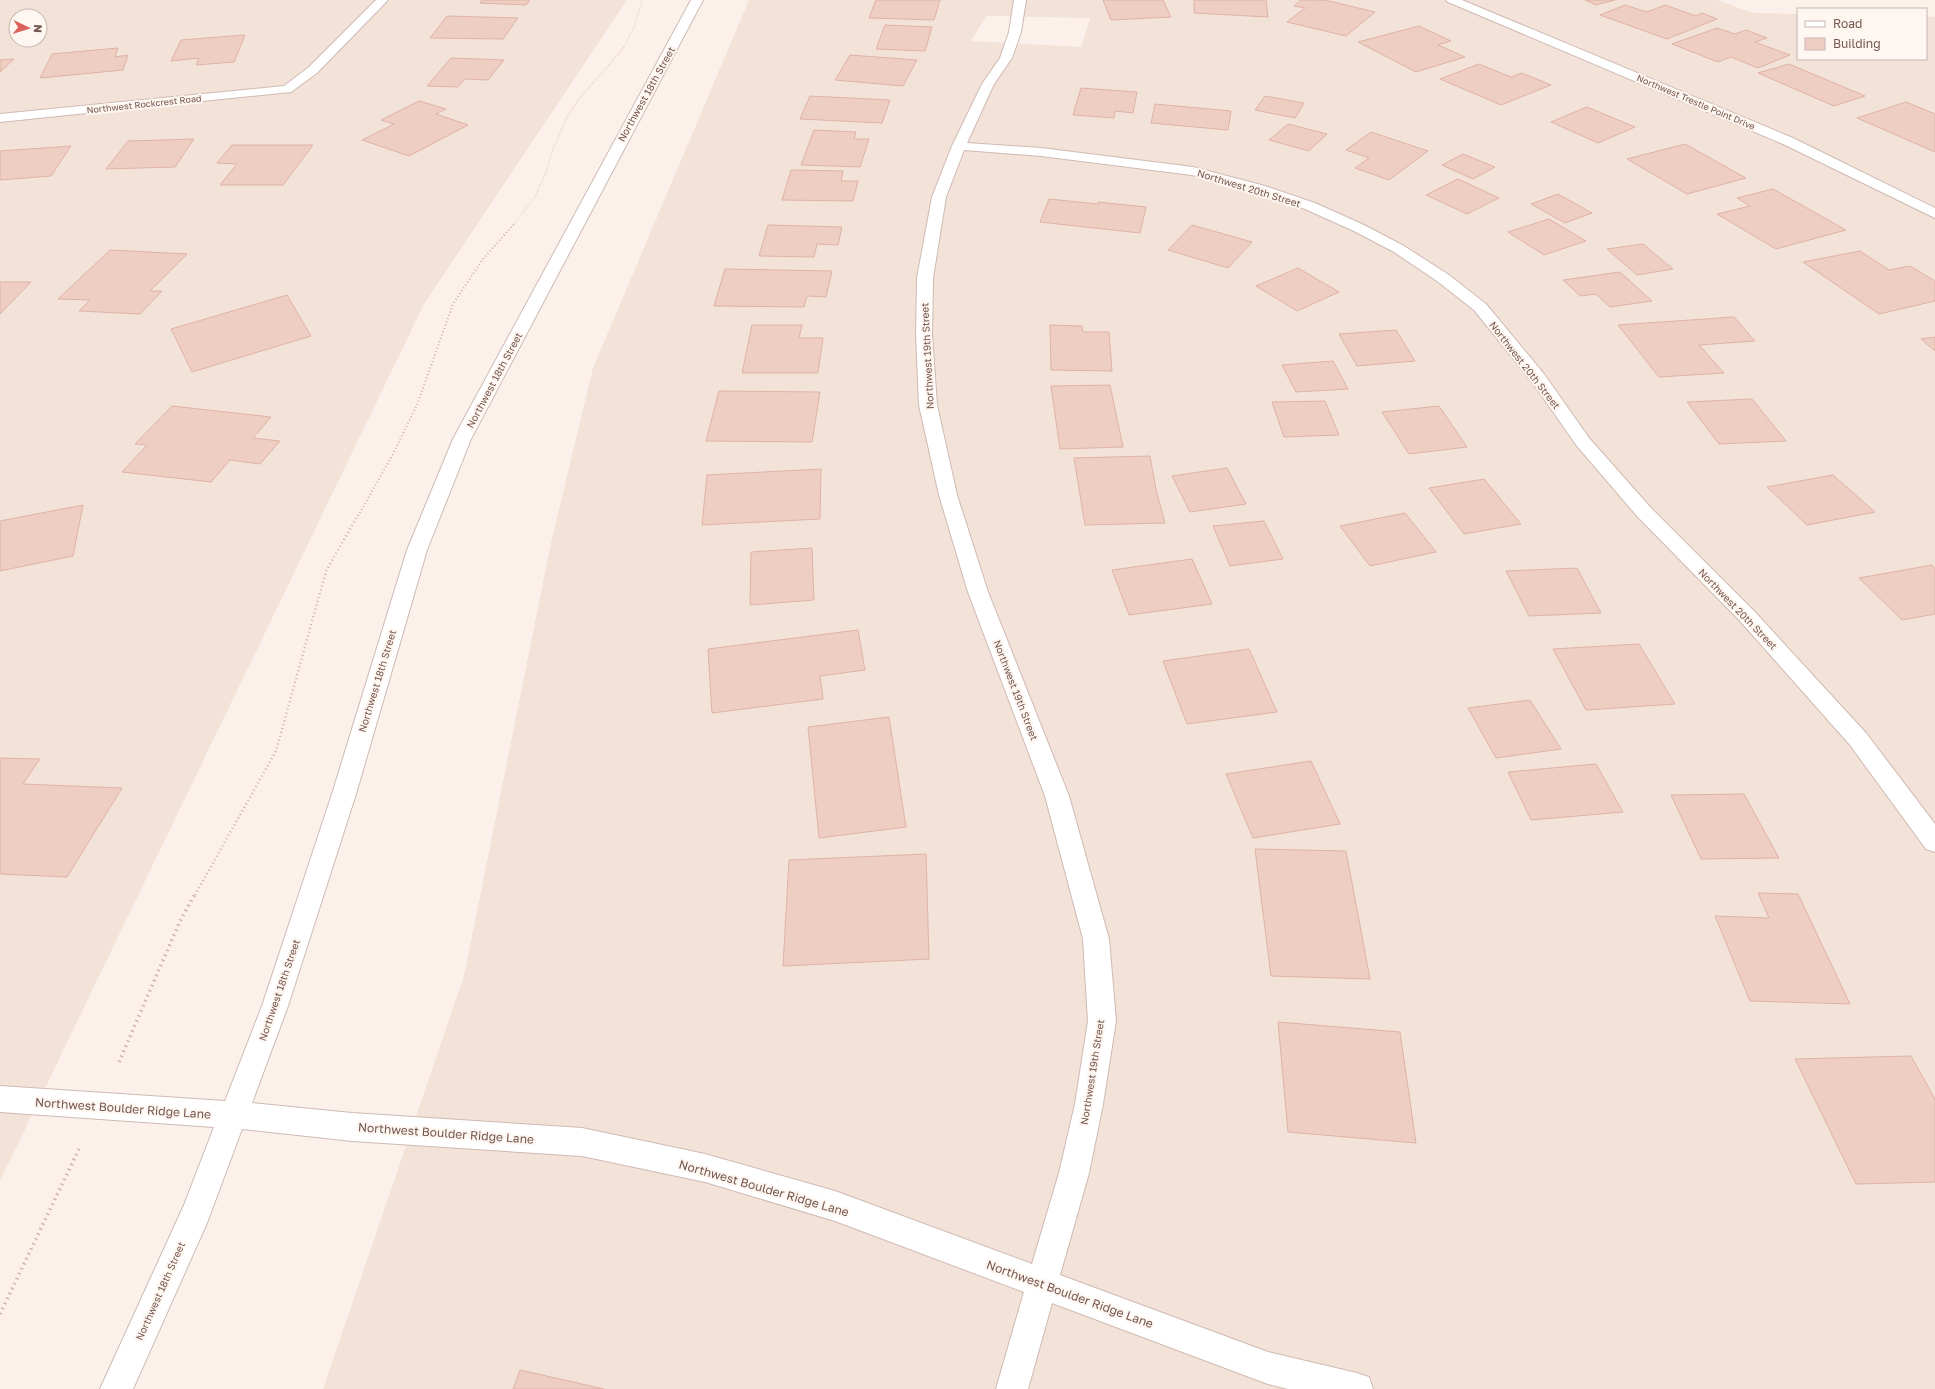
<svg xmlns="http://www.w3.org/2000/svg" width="1935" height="1389" font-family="'Golos Text',sans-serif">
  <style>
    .residential { fill: #f2e2d8; fill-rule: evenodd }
    .building { fill: #eecec3; stroke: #e0b2a5 }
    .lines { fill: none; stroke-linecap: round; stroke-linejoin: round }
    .minor-casing { stroke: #cfbab3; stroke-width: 2 }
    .path-far3 { stroke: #d4b1a6; stroke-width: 1.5; stroke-dasharray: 0.5 2; stroke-linecap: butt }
    .path-far2 { stroke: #d4b1a6; stroke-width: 2; stroke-dasharray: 1 2.5; stroke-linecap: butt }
    .path-far1 { stroke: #d4b1a6; stroke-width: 2.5; stroke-dasharray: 1 3; stroke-linecap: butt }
    .path { stroke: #d4b1a6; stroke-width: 3.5; stroke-dasharray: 1.5 4; stroke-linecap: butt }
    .minor { fill: #fff; fill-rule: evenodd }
    .labels { text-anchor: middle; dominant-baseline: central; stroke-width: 4; stroke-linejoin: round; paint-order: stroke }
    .far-street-label { font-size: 9px; fill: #74564f; stroke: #fef6f0 }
    .street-label { font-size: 10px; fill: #74564f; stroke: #fef6f0 }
    .near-street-label { font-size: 12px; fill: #74564f; stroke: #fef6f0 }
  </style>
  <rect width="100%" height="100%" fill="#fbf1ea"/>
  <path class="residential" d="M0,0H627L424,304L0,1181ZM16,16H40V40H16Z
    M749,0H1717L1753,13L1798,14V59H1926V16L1935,17V1389H323L464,976L551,543L593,368ZM986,16L1089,18L1090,19L1081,47L971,41Z"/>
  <path class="building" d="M482,0H530L526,5L480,3Z
    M876,0H940L934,20L869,18Z
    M1103,0H1163L1171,17L1111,20Z
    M1194,0H1266L1268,17L1194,13Z
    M1301,0H1325L1375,12L1346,36L1287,22L1305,8L1294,6Z
    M1585,0H1615L1596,5Z
    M1625,5L1647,12L1665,5L1696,16L1702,13L1717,19L1667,39L1600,15Z
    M447,16L518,18L503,39L430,38Z
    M885,25L932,27L925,51L876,49Z
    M1419,26L1451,41L1438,45L1465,57L1416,72L1358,42Z
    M1717,28L1735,34L1746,30L1767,38L1755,42L1790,55L1758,68L1731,57L1718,62L1672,44Z
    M245,35L234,62L196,65L199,58L171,61L181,40Z
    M118,48L115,57L128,55L123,70L40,78L52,54Z
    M850,55L917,60L903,86L835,80Z
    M451,58L504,60L488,80L465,79L458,87L427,86Z
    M14,59L0,72V60Z
    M1479,64L1511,77L1522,73L1551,85L1501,105L1440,79Z
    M1789,64L1865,96L1834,106L1758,73Z
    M1081,88L1137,92L1133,113L1115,111L1114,118L1073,115Z
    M810,96L890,100L882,123L800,119Z
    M1265,96L1304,103L1295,118L1255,110Z
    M419,101L446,109L436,114L468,125L409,156L362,140L394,124L381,120Z
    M1906,102L1935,114V152L1857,118Z
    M1155,104L1231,111L1228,130L1151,123Z
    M1587,107L1635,127L1598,143L1551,122Z
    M1288,124L1327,134L1309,151L1269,140Z
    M814,130L856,132L854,139H869L860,167L801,165Z
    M1371,132L1428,151L1389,180L1355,168L1369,158L1346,150Z
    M194,139L175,167L106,169L128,141Z
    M1685,144L1746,178L1687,194L1627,159Z
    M232,145H313L283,185H220L237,164L217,163Z
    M71,146L51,176L0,180V151Z
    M1463,154L1495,167L1473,179L1442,165Z
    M791,170L843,171L841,181H858L853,201L782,200Z
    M1458,179L1499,198L1467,214L1426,195Z
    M1773,189L1846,230L1776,249L1717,214L1750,206L1737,198Z
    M1558,194L1592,213L1565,223L1531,204Z
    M1049,199L1098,204V202L1146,207L1140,233L1040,222Z
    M1549,219L1586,241L1544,255L1508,232Z
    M768,225L842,227L838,245L817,244L814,257L759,256Z
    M1192,225L1252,242L1228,268L1168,250Z
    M1643,244L1673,269L1637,275L1607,249Z
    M110,250L187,254L150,291H162L140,314L79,311L90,300L58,299Z
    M1860,251L1889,270L1910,266L1935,281V301L1879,314L1803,262Z
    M1298,268L1339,292L1297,311L1256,286Z
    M725,269L832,271L826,297L807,296L804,307L714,306Z
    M1620,272L1652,301L1610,307L1596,294L1580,296L1563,280Z
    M0,282H31L0,314Z
    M287,295L311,336L192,372L171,329Z
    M1734,317L1755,341L1699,345L1724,373L1659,377L1618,325Z
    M752,325H802L799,338H823L818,373H742Z
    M1050,325L1082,326L1083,332H1109L1112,371L1051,370Z
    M1396,330L1415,361L1357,366L1339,334Z
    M1935,337V351L1921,339Z
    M1333,361L1348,389L1296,392L1282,365Z
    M1110,385L1123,447L1060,449L1051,386Z
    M719,391L820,392L812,442L706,441Z
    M1752,399L1786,441L1719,444L1687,402Z
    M1325,401L1339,435L1284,437L1272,402Z
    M172,406L271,417L253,438L280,441L260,464L230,460L211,482L122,472L147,445L135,444Z
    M1439,406L1467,447L1409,454L1382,412Z
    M1150,456L1156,490L1165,523L1085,525L1074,458Z
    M1227,468L1246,504L1190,512L1172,476Z
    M821,469L820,519L702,525L707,475Z
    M1833,475L1875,512L1807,525L1767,487Z
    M1484,479L1521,524L1464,534L1429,488Z
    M83,505L73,556L0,571V521Z
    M1405,513L1436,552L1370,566L1340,526Z
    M1264,521L1283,559L1230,566L1213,526Z
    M812,548L814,600L750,605L751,552Z
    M1192,559L1212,604L1129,615L1112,570Z
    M1932,565L1935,569V614L1902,620L1859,578Z
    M1577,568L1601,613L1529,616L1506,571Z
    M858,630L865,670L820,676L823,699L712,713L708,649Z
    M1639,644L1675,704L1586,710L1553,649Z
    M1249,649L1277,712L1187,724L1163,661Z
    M1530,700L1561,749L1496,758L1468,708Z
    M889,717L906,827L819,838L808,727Z
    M0,758L40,759L23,784L122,788L67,877L0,874Z
    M1311,761L1340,824L1253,838L1226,774Z
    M1596,764L1623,812L1531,820L1508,772Z
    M1744,794L1779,858L1701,859L1671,795Z
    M1255,849L1346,851L1370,979L1271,976Z
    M926,854L929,959L783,966L789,860Z
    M1758,893L1798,894L1850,1004L1750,1001L1715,916L1769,918Z
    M1278,1022L1400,1032L1416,1143L1288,1132Z
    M1911,1056L1935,1099V1182L1856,1184L1795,1059Z
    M520,1370L604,1389H513Z"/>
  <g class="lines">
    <g class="minor-casing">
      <path id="minor" d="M376,0H388L317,73L291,92L0,122V114L284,86L309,67Z
        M691,0H703L471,439L427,550L356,794L288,1006L252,1103L352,1113L582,1128L705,1154L835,1191L1032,1264L1059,1173L1075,1104L1088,1021L1083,939L1045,796L968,592L939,495L919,405L916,334L917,278L932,197L952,146L982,84L1000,58L1009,32L1014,0H1026L1021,32L1012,58L994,84L967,143L1041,148L1193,167L1265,186L1315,203L1364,225L1404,246L1449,275L1486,304L1544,374L1589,438L1651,508L1754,611L1866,733L1935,824V852L1926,849L1850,745L1740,621L1637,516L1577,446L1532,382L1474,310L1437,281L1394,252L1354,231L1305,209L1255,192L1192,175L1041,156L964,150L946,197L933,278L932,334L937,405L957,495L988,592L1069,796L1109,939L1116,1021L1103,1104L1089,1173L1060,1275L1268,1352L1357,1373L1369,1377L1373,1389H1288L1268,1384L1052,1303L1028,1389H996L1024,1292L835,1221L705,1182L582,1156L352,1141L242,1129L207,1223L133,1389H100L184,1205L214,1127L0,1112V1086L225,1101L262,1006L332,794L407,550L453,439Z
        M1446,0H1462L1793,138L1935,208V218L1783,144L1448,2Z"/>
    </g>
    <path class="path-far3" d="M514,224L535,197L546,172L552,151L568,115L579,99L623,49L634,27L642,0"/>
    <path class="path-far2" d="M358,516L392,456L417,405L453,304L483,259L515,223"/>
    <path class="path-far1" d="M195,895L276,751L326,571L358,515"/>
    <path class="path" d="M119,1062L180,921L195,894
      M0,1314L79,1149"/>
    <use href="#minor" class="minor"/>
  </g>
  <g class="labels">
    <g class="far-street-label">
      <text transform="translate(1696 102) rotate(23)">Northwest Trestle Point Drive</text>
      <text transform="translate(144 104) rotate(-6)">Northwest Rockcrest Road</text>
    </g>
    <g class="street-label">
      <text transform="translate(646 94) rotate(-61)">Northwest 18th Street</text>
      <text transform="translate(1249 188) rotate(17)">Northwest 20th Street</text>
      <text transform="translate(927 356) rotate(-93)">Northwest 19th Street</text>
      <text transform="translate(1525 365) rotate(52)">Northwest 20th Street</text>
      <text transform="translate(494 380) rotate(-62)">Northwest 18th Street</text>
      <text transform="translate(1738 609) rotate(46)">Northwest 20th Street</text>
      <text transform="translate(377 681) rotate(-73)">Northwest 18th Street</text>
      <text transform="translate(1016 690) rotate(69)">Northwest 19th Street</text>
      <text transform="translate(279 990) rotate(-71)">Northwest 18th Street</text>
      <text transform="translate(1092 1072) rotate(-81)">Northwest 19th Street</text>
      <text transform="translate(160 1291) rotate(-66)">Northwest 18th Street</text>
    </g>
    <g class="near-street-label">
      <text transform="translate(123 1108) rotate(4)">Northwest Boulder Ridge Lane</text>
      <text transform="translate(446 1133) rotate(4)">Northwest Boulder Ridge Lane</text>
      <text transform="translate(764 1188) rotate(16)">Northwest Boulder Ridge Lane</text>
      <text transform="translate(1070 1294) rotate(20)">Northwest Boulder Ridge Lane</text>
    </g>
  </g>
  <rect x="1797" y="8" width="130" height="52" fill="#fef6f0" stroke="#c7b6b0"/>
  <rect x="1805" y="21" width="20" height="6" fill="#ffffff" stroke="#c7b6b0"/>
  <text x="1833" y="28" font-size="12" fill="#74564f">Road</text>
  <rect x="1805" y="38" width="20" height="12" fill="#eecec3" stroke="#c7b6b0"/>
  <text x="1833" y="48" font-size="12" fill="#74564f">Building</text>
  <g transform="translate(28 28) rotate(94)"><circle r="19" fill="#fef6f0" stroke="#c7b6b0"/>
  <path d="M0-3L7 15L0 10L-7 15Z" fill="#db6159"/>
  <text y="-6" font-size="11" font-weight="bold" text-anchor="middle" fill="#74564f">N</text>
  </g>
</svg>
